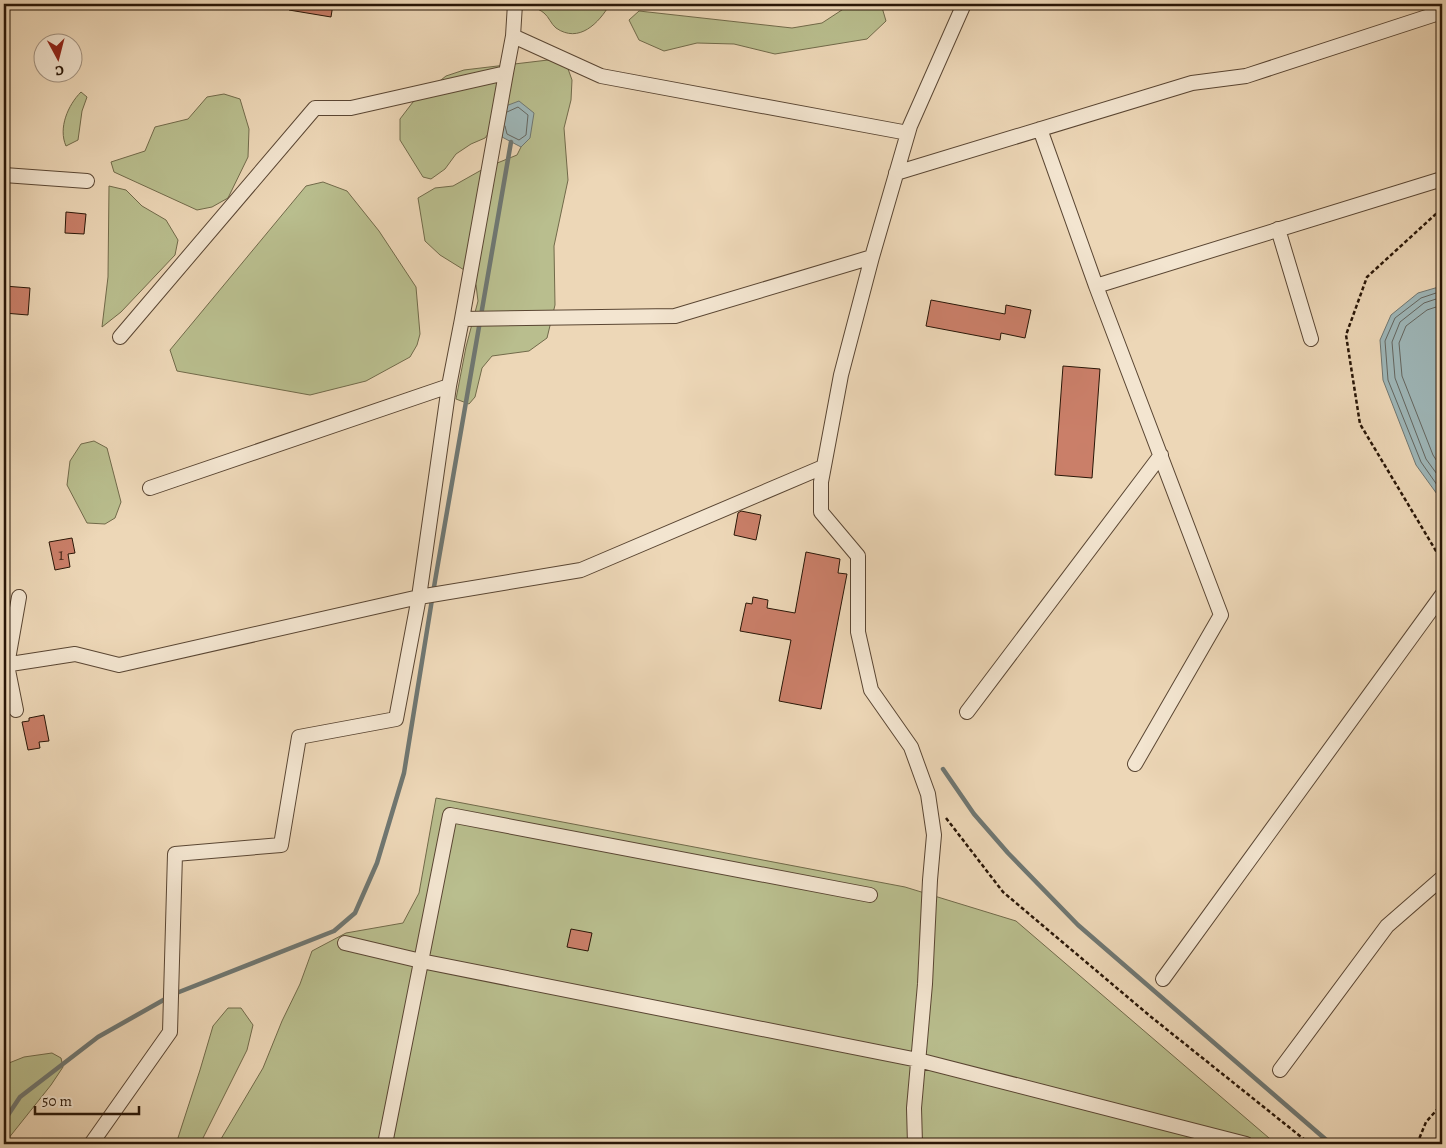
<svg xmlns="http://www.w3.org/2000/svg" width="1446" height="1148" font-family="Alegreya,serif">
  <style>
    .green { fill: #b9be8e; stroke: #716a4a }
    .water { fill: #9eb7b9; stroke: #6f7772 }
    .lines { fill: none; stroke-linecap: round; stroke-linejoin: round }
    .shore { stroke: #646660; stroke-width: 1 }
    .stream { stroke: #6f7772; stroke-width: 4.5 }
    .building { fill: #ca7f69; stroke: #291607 }
    .minor-casing { stroke: #5a4633; stroke-width: 16 }
    .path { stroke: #291607; stroke-width: 2.5; stroke-dasharray: 4 2.5; stroke-linecap: butt }
    .minor { stroke: #f3e5d0; stroke-width: 14 }
    .labels { text-anchor: middle; dominant-baseline: central; stroke-width: 4; stroke-linejoin: round; paint-order: stroke }
    .number-label { font-size: 18px; fill: #513020 }
  </style>
  <rect width="100%" height="100%" fill="#edd7b7"/>
  <filter id="stains"><feTurbulence type="fractalNoise" baseFrequency=".004" numOctaves="4"/><feColorMatrix values="0 0 0 0 .2 0 0 0 0 .09 0 0 0 0 .02 0 0 0 .5 -.17"/></filter>
  <radialGradient id="worn" r=".72"><stop offset=".6" stop-color="#630" stop-opacity="0"/><stop offset="1" stop-color="#630" stop-opacity=".3"/></radialGradient>
  <path class="green" d="M518,4H610C599,23 579,44 556,28C551,24 549,17 544,13C537,7 526,6 518,4Z
    M851,4H881L886,21L867,39L775,54L734,44L697,43L664,51L639,40L629,20L639,11L792,28L822,23Z
    M548,60L567,66L572,80L571,100L564,128L568,180L554,246L555,305L547,338L529,351L492,356L482,368L475,397L469,404L456,399L466,347L478,301L476,285L469,273L440,255L425,241L418,198L435,188L453,186L485,168L517,155L521,147L530,138L499,120L485,138L471,144L456,154L445,169L431,179L423,177L400,140V119L413,102L446,76L464,70Z
    M81,92L87,97L82,111L78,140L66,146C58,128 68,105 81,92Z
    M224,94L240,99L249,129L248,157L228,198L212,207L197,210L114,172L111,162L145,151L155,127L188,119L207,97Z
    M323,182L347,191L379,231L416,287L420,334L417,345L410,357L366,381L310,395L177,371L170,350L306,186Z
    M109,186L126,190L142,206L166,220L178,240L175,255L121,312L102,327L108,277Z
    M94,441L107,448L121,502L115,518L105,524L87,523L67,485L70,461L81,444Z
    M436,798L905,887L1016,921L1276,1144H218L263,1068L282,1021L300,984L312,951L346,933L403,923L419,893Z
    M228,1008H241L253,1025L247,1050L200,1144H176L200,1070L213,1026Z
    M52,1053L61,1058L63,1067L51,1085L4,1144V1065L24,1057Z"/>
  <path class="water" d="M519,101L534,113L530,138L521,147L502,137L499,120L503,107Z
    M1442,286V501L1416,465L1383,380L1380,340L1391,315L1418,293Z"/>
  <g class="lines">
    <path class="shore" d="M505,126L507,134L519,140L526,135L528,115L518,107L507,112
      M1442,291L1421,298L1395,318L1385,341L1388,380L1421,462L1442,492
      M1442,297L1424,303L1400,322L1392,342L1395,378L1426,459L1442,481
      M1442,305L1427,310L1406,326L1399,343L1402,376L1433,455L1442,469"/>
    <path class="stream" d="M943,769L974,814L1008,853L1078,925L1331,1144
      M174,994L334,931L355,913L377,863L404,773L435,581L511,142
      M4,1121L20,1097L98,1037L167,998"/>
  </g>
  <path class="building" d="M289,4H333L331,17L289,10Z
    M66,212L86,214L84,234L65,233Z
    M4,286L30,288L28,315L4,313Z
    M931,300L1005,314L1006,305L1031,310L1025,338L1001,333L1000,340L926,326Z
    M1063,366L1100,369L1092,478L1055,475Z
    M741,511L761,515L756,540L734,535L738,513Z
    M72,538L75,553L68,554L70,567L55,570L49,542Z
    M806,552L840,559L838,573L847,574L821,709L779,701L791,640L740,631L746,603L752,604L753,597L768,600L767,608L795,613Z
    M44,715L49,741L39,742L40,748L28,750L22,722L29,721V718Z
    M571,929L592,933L588,951L567,947Z"/>
  <g class="lines">
    <g class="minor-casing">
      <path id="minor" d="M513,36L515,4
        M506,73L513,36L601,76L908,133
        M1040,129L1096,286L1442,179
        M896,173L1192,83L1246,76L1442,12
        M4,175L87,181
        M1278,229L1311,339
        M1096,286L1221,615L1135,764
        M120,337L315,108H351L506,73L462,319
        M449,386L419,597L581,570L823,467
        M150,488L449,386L462,319L675,316L872,257
        M4,665L75,654L119,665L419,597L396,719L299,737L281,845L175,854L170,1032L91,1144
        M16,710L7,665L19,597
        M967,712L1161,455
        M345,943L421,961L918,1060L1246,1144
        M1163,979L1442,595
        M1280,1070L1387,926L1442,878
        M385,1144L450,815L870,895
        M915,1144L914,1108L925,984L930,880L934,835L928,794L911,747L871,690L858,632V556L821,512V482L841,375L872,257L910,126L964,4"/>
    </g>
    <path class="path" d="M1442,211L1438,212L1367,277L1346,335L1360,424L1442,561
      M946,818L1003,892L1150,1016L1310,1144
      M1417,1144L1426,1122L1442,1104"/>
    <use href="#minor" class="minor"/>
  </g>
  <g class="labels">
    <g class="number-label">
      <text x="61" y="554">1</text>
    </g>
  </g>
  <rect width="1446" height="1148" fill="none" stroke="#edd7b7" stroke-width="20"/>
  <rect x="5" y="5" width="1436" height="1138" fill="none" stroke="#291607" stroke-width="2.5"/>
  <rect x="10" y="10" width="1426" height="1128" fill="none" stroke="#291607"/>
  <g transform="translate(58 58) rotate(173)"><circle r="24" fill="#f3e5d0" stroke="#a29280"/>
  <path d="M0-4L9 19L0 12L-9 19Z" fill="#8f2418"/>
  <text y="-8" font-size="14" font-weight="bold" text-anchor="middle" fill="#291607">С</text>
  </g>
  <path d="M35 1106v8h104v-8" fill="none" stroke="#291607" stroke-width="2.5"/>
  <text x="42" y="1106" font-size="15" fill="#291607" stroke="#f3e5d0" stroke-width="4" paint-order="stroke">50 m</text>
  <rect width="100%" height="100%" filter="url(#stains)"/>
  <rect width="100%" height="100%" fill="url(#worn)"/>
</svg>
